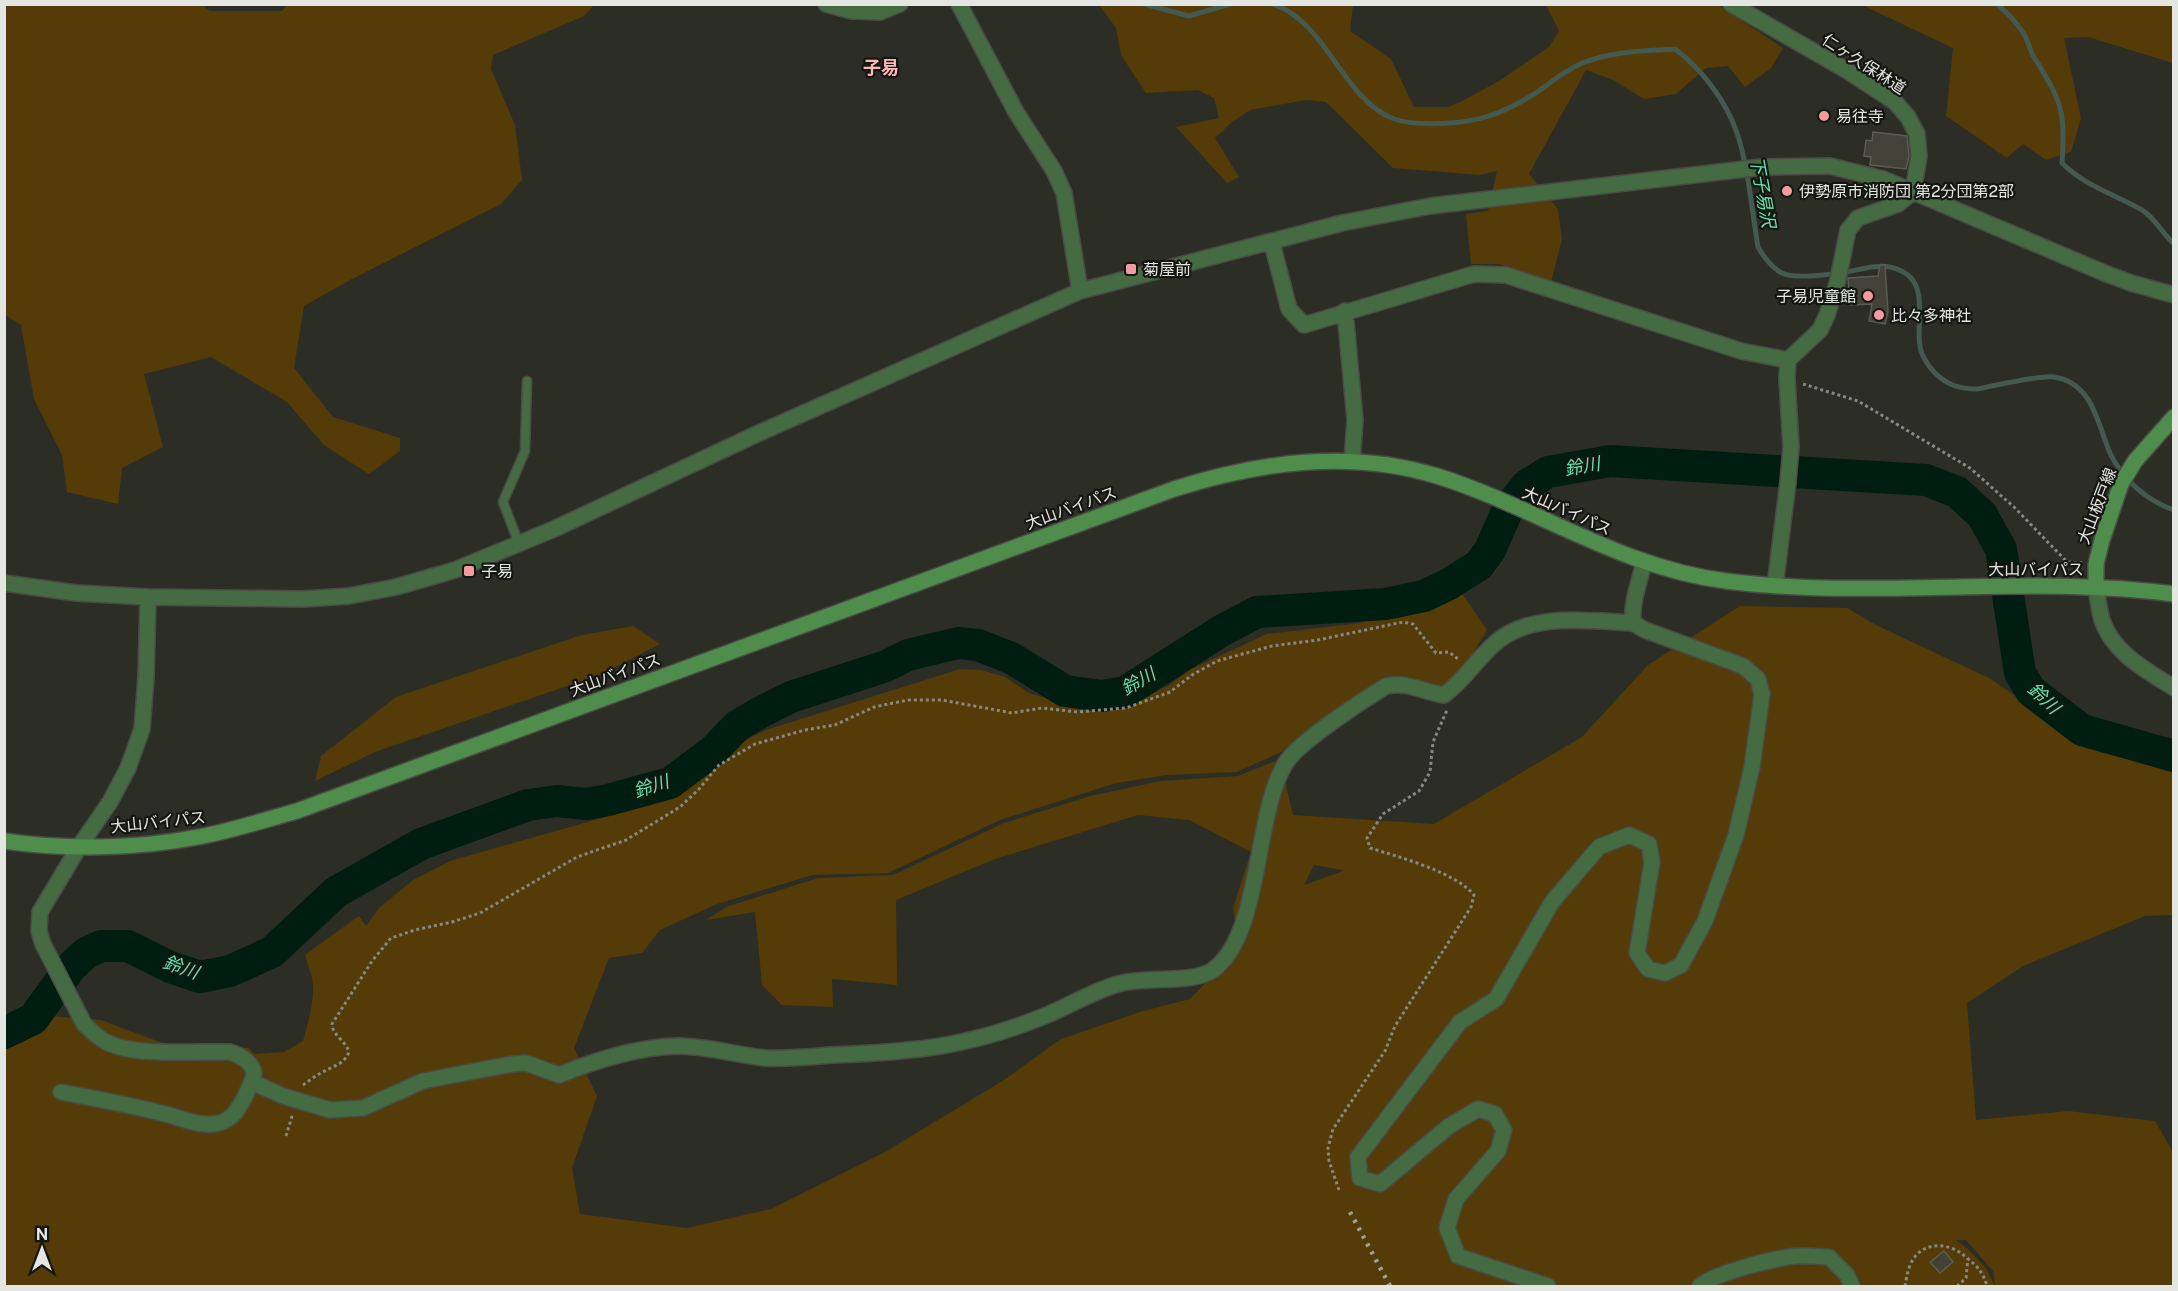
<svg xmlns="http://www.w3.org/2000/svg" width="2178" height="1291" font-family="'Public Sans','Noto Sans JP',sans-serif">
  <style>
    .green { fill: #543b08; fill-rule: evenodd }
    .lines { fill: none; stroke-linecap: round; stroke-linejoin: round }
    .stream { stroke: #44594f; stroke-width: 5 }
    .river { stroke: #001d11; stroke-width: 32 }
    .building { fill: #434239; stroke: #5c5b52; stroke-width: 1.5 }
    .service-casing { stroke: #494b44; stroke-width: 11 }
    .minor-casing { stroke: #494b44; stroke-width: 18 }
    .tertiary-casing { stroke: #494b44; stroke-width: 18 }
    .secondary-casing { stroke: #494b44; stroke-width: 18 }
    .path { stroke: #868882; stroke-width: 3; stroke-dasharray: 3 3; stroke-linecap: butt }
    .service { stroke: #446b42; stroke-width: 8 }
    .minor { stroke: #446b42; stroke-width: 15 }
    .tertiary { stroke: #446b42; stroke-width: 15 }
    .secondary { stroke: #4e8d4c; stroke-width: 15 }
    .rail { stroke: #9d9f99; stroke-width: 4.5; stroke-dasharray: 3 6; stroke-linecap: butt }
    .poi-dot { fill: #f49b9f; stroke: #151612; stroke-width: 2 }
    .labels { text-anchor: middle; dominant-baseline: central; stroke-width: 4.5; stroke-linejoin: round; paint-order: stroke }
    .street-label { font-size: 16px; fill: #e4e6e1; stroke: #151612 }
    .poi-label { font-size: 16px; fill: #e4e6e1; stroke: #151612; text-anchor: start }
    .neighbourhood-label { font-size: 18px; font-weight: bold; fill: #fcb7b9; stroke: #151612 }
    .water-label { font-size: 18px; font-style: italic; fill: #5ee7b1; stroke: #151612 }
  </style>
  <rect width="100%" height="100%" fill="#2c2e26"/>
  <path class="green" d="M201,4L210,11H282L287,4L594,5L584,16L493,55L491,69L515,125L522,180L501,204L350,280L304,306L294,368L333,417L400,438V451L369,474L324,445L287,402L211,357L144,374L163,447L122,468L118,504L67,492L62,455L34,399L21,325L5,315V5Z
    M1099,5H1353L1350,31L1391,59L1414,107H1448L1462,101L1499,81L1549,47L1559,31L1546,5H1718L1783,48L1771,68L1745,87L1728,66L1706,68L1676,94L1644,99L1613,80L1586,70L1529,174L1558,209L1562,239L1551,282L1499,264H1471L1466,214L1488,211L1497,171L1480,175L1393,168L1326,102L1306,100L1250,110L1232,122L1215,138L1239,177L1227,183L1176,127L1219,118L1214,98L1198,90L1146,93L1121,55L1116,28Z
    M1862,5H2173V63L2088,37L2064,38L2081,118L2071,152L2046,160L2023,144L2007,158L1946,116L1953,48Z
    M1457,586L1487,630L1462,672L1448,685L1433,688L1415,678L1397,677L1372,690L1290,748L1237,772L1167,775L1116,783L1000,820L888,873L812,875L717,904L660,930L642,953L609,958L574,1048L597,1096L572,1168L580,1214L687,1228L771,1209L885,1152L1004,1080L1061,1039L1143,1011L1190,999L1239,947L1233,908L1251,852L1189,820L1138,815L995,859L896,900L897,985L832,979L833,1007L782,1005L762,985L755,912L706,920L726,907L818,878L893,875L1004,823L1090,796L1161,781L1238,776L1275,761L1285,781L1293,815L1434,824L1582,737L1648,665L1740,606L1847,608L1876,625L1991,679L2079,741L2173,767V915L2145,916L2023,966L1967,1003L1976,1120L2068,1111L2155,1121L2173,1152V1286H5L4,1026L24,1014L101,1020L181,1050L204,1046L248,1048L255,1054L284,1052L303,1041C308,1023 316,996 312,978C310,969 306,963 306,954L359,916L366,926L380,907L413,880L450,861L602,818L681,787L723,752L766,730L960,669L981,670L1005,677L1029,693L1059,702L1087,706L1115,704L1138,699L1168,686L1191,669L1267,634L1360,623ZM1314,865L1342,870L1343,871L1304,885ZM1956,1240H1966L1993,1271L1995,1286L1986,1268L1970,1251Z
    M633,626L660,644L602,674L375,752L315,781L321,756L396,697L582,635Z"/>
  <g class="lines">
    <path class="stream" d="M1144,4L1189,16L1230,4
      M1273,4C1326,21 1343,100 1394,119C1418,127 1465,124 1489,116C1504,111 1521,102 1534,94C1549,84 1564,71 1580,64C1610,51 1643,51 1675,49C1702,69 1726,101 1737,133C1748,165 1752,212 1758,247C1763,256 1773,269 1782,273C1795,280 1832,274 1846,272C1869,268 1887,260 1908,275C1927,290 1916,325 1920,346C1921,355 1928,366 1935,373C1947,385 1960,389 1977,389C1993,386 2040,375 2054,377C2093,383 2097,423 2110,453C2122,479 2147,501 2174,510
      M1997,4C2008,14 2018,23 2025,36C2029,43 2030,51 2034,57C2061,101 2066,110 2062,163C2085,186 2114,194 2142,210C2154,217 2163,234 2174,244"/>
    <path class="river" d="M4,1033L33,1019L71,967L86,953L101,946H128L170,967L200,977L230,971L272,952L336,892L421,844L528,805L557,801L587,804L608,800L670,783L714,750L737,726L761,712L791,697L886,666L908,655L958,643L978,645L1011,658L1065,691L1102,696L1125,692L1221,631L1257,612L1385,604L1424,596L1449,584L1479,565L1490,550L1508,509L1527,485L1548,472L1610,461L1926,480L1957,492L1982,515L2001,549L2020,673L2031,691L2082,730L2174,756"/>
  </g>
  <path class="building" d="M1873,132L1907,136L1909,156L1906,169L1870,165L1871,157L1864,156L1866,140L1872,141Z
    M1880,265H1885L1888,312L1885,324L1869,321L1872,304L1850,305L1848,278L1878,276Z
    M1944,1251L1953,1262L1940,1273L1930,1262Z"/>
  <g class="lines">
    <g class="service-casing">
      <path id="service" d="M519,544L503,502L525,451L527,381"/>
    </g>
    <g class="minor-casing">
      <path id="minor" d="M826,4L852,11L880,12L900,4
        M959,4L1016,112L1054,171L1064,193L1080,291
        M1731,4L1846,70L1895,102L1908,117L1917,134L1919,156L1913,192L1898,204L1858,218L1848,230L1837,284L1827,315L1820,330L1788,360L1787,379L1791,447L1788,482
        M1272,243L1289,309L1304,325L1474,274L1506,275L1741,351L1788,360
        M1345,311L1355,420L1352,461
        M4,583L76,593L148,597L303,599L349,596L396,587L455,570L554,529L759,433L1080,291L1342,223L1430,206L1762,167L1830,166L1883,179L2102,272L2131,283L2174,295
        M2096,587C2098,598 2099,610 2102,620C2113,653 2146,670 2174,688
        M252,1082L283,1096L330,1110L363,1108L423,1081L512,1064L526,1063L559,1075C597,1060 637,1047 678,1046C707,1046 736,1055 765,1058C787,1059 809,1057 831,1055C857,1054 883,1053 908,1050C956,1046 1003,1033 1047,1015C1071,1005 1093,991 1118,984C1144,976 1193,984 1213,970C1262,935 1254,815 1285,764C1297,743 1363,700 1386,686C1409,681 1422,692 1444,695C1463,681 1475,662 1492,646C1527,611 1588,621 1633,623
        M61,1092C96,1099 131,1105 165,1114C179,1117 192,1124 206,1124C230,1126 239,1110 248,1090C250,1085 254,1078 254,1073C252,1062 240,1055 230,1052C196,1051 135,1057 106,1042C97,1037 91,1031 84,1024L43,944L39,931L40,912L79,847L110,802L128,768L142,729L146,677L148,597
        M1548,1286L1458,1256L1447,1228L1456,1199L1498,1151L1504,1130L1495,1114L1478,1109L1449,1126L1380,1184L1360,1178L1358,1157L1460,1022L1496,999L1552,902L1599,847L1629,835L1649,844L1652,862L1637,953L1648,969L1665,973L1681,965L1705,921L1736,835L1752,767L1762,694
        M1700,1286C1717,1272 1773,1259 1795,1256C1806,1255 1818,1257 1829,1257L1847,1275L1852,1286"/>
    </g>
    <g class="tertiary-casing">
      <path id="tertiary" d="M1644,563C1639,583 1631,603 1633,623L1645,630L1743,666L1758,679L1762,694
        M1775,586L1788,482"/>
    </g>
    <g class="secondary-casing">
      <path id="secondary" d="M2096,587V564L2102,540L2121,484L2135,461L2174,417
        M4,841C66,850 137,849 198,837C232,831 264,820 297,811L1174,489C1260,462 1350,449 1437,476C1536,507 1621,568 1726,581C1875,600 2025,574 2174,594"/>
    </g>
    <path class="path" d="M1803,384L1858,401L1970,468L2015,508L2067,562L2082,563
      M303,1085C309,1081 315,1076 321,1073C332,1066 344,1065 349,1052C346,1041 332,1035 332,1024L372,961L391,938L415,930L452,922L480,913L577,857L626,840L680,807L699,789L719,765L755,744L805,730L835,725L874,707L908,700H942L1012,713L1042,708L1078,712L1126,708L1170,692L1192,675L1217,661L1272,646L1318,640L1403,622L1413,624L1436,653L1449,652L1458,659
      M286,1136L293,1113
      M1339,1190L1329,1161L1328,1148L1333,1129L1385,1051L1395,1026L1471,907L1474,895C1455,872 1399,857 1370,848L1367,838L1383,814L1419,791L1430,772L1433,742L1447,710
      M1905,1286C1906,1281 1907,1274 1909,1268C1918,1241 1947,1240 1966,1257C1977,1266 1983,1272 1987,1286
      M1957,1286L1966,1278L1968,1258"/>
    <use href="#service" class="service"/>
    <use href="#minor" class="minor"/>
    <use href="#tertiary" class="tertiary"/>
    <use href="#secondary" class="secondary"/>
    <path class="rail" d="M1350,1212L1390,1286"/>
  </g>
  <g class="poi-dot">
    <circle cx="1824" cy="116" r="6"/>
    <circle cx="1787" cy="191" r="6"/>
    <rect x="1125" y="263" width="12" height="12" rx="3"/>
    <circle cx="1868" cy="296" r="6"/>
    <circle cx="1879" cy="315" r="6"/>
    <rect x="463" y="565" width="12" height="12" rx="3"/>
  </g>
  <g class="labels">
    <g class="street-label">
      <text transform="translate(1864 64) rotate(33)">仁ヶ久保林道</text>
      <text transform="translate(2097 506) rotate(-69)">大山板戸線</text>
      <text transform="translate(1071 508) rotate(-20)">大山バイパス</text>
      <text transform="translate(1567 511) rotate(24)">大山バイパス</text>
      <text x="2036" y="569">大山バイパス</text>
      <text transform="translate(615 675) rotate(-20)">大山バイパス</text>
      <text transform="translate(158 822) rotate(-6)">大山バイパス</text>
    </g>
    <g class="poi-label">
      <text x="1836" y="116">易往寺</text>
      <text x="1799" y="191">伊勢原市消防団 第2分団第2部</text>
      <text x="1143" y="269">菊屋前</text>
      <text x="1856" y="296" text-anchor="end">子易児童館</text>
      <text x="1891" y="315">比々多神社</text>
      <text x="481" y="571">子易</text>
    </g>
    <g class="neighbourhood-label">
      <text x="881" y="67">子易</text>
    </g>
    <g class="water-label">
      <text transform="translate(1763 192) rotate(80)">下子易沢</text>
      <text transform="translate(1582 466) rotate(-10)">鈴川</text>
      <text transform="translate(1138 681) rotate(-30)">鈴川</text>
      <text transform="translate(2044 698) rotate(43)">鈴川</text>
      <text transform="translate(651 786) rotate(-18)">鈴川</text>
      <text transform="translate(181 967) rotate(19)">鈴川</text>
    </g>
  </g>
  <rect width="2178" height="1291" fill="none" stroke="#e4e6e1" stroke-width="12"/>
  <g transform="translate(42 1249)" stroke="#151612" stroke-width="4.5" paint-order="stroke">
  <path d="M0-4.5L10 22L0 15L-10 22Z" fill="#e4e6e1"/>
  <text y="-9" font-size="16" font-weight="bold" text-anchor="middle" fill="#e4e6e1">N</text>
  </g>
</svg>
